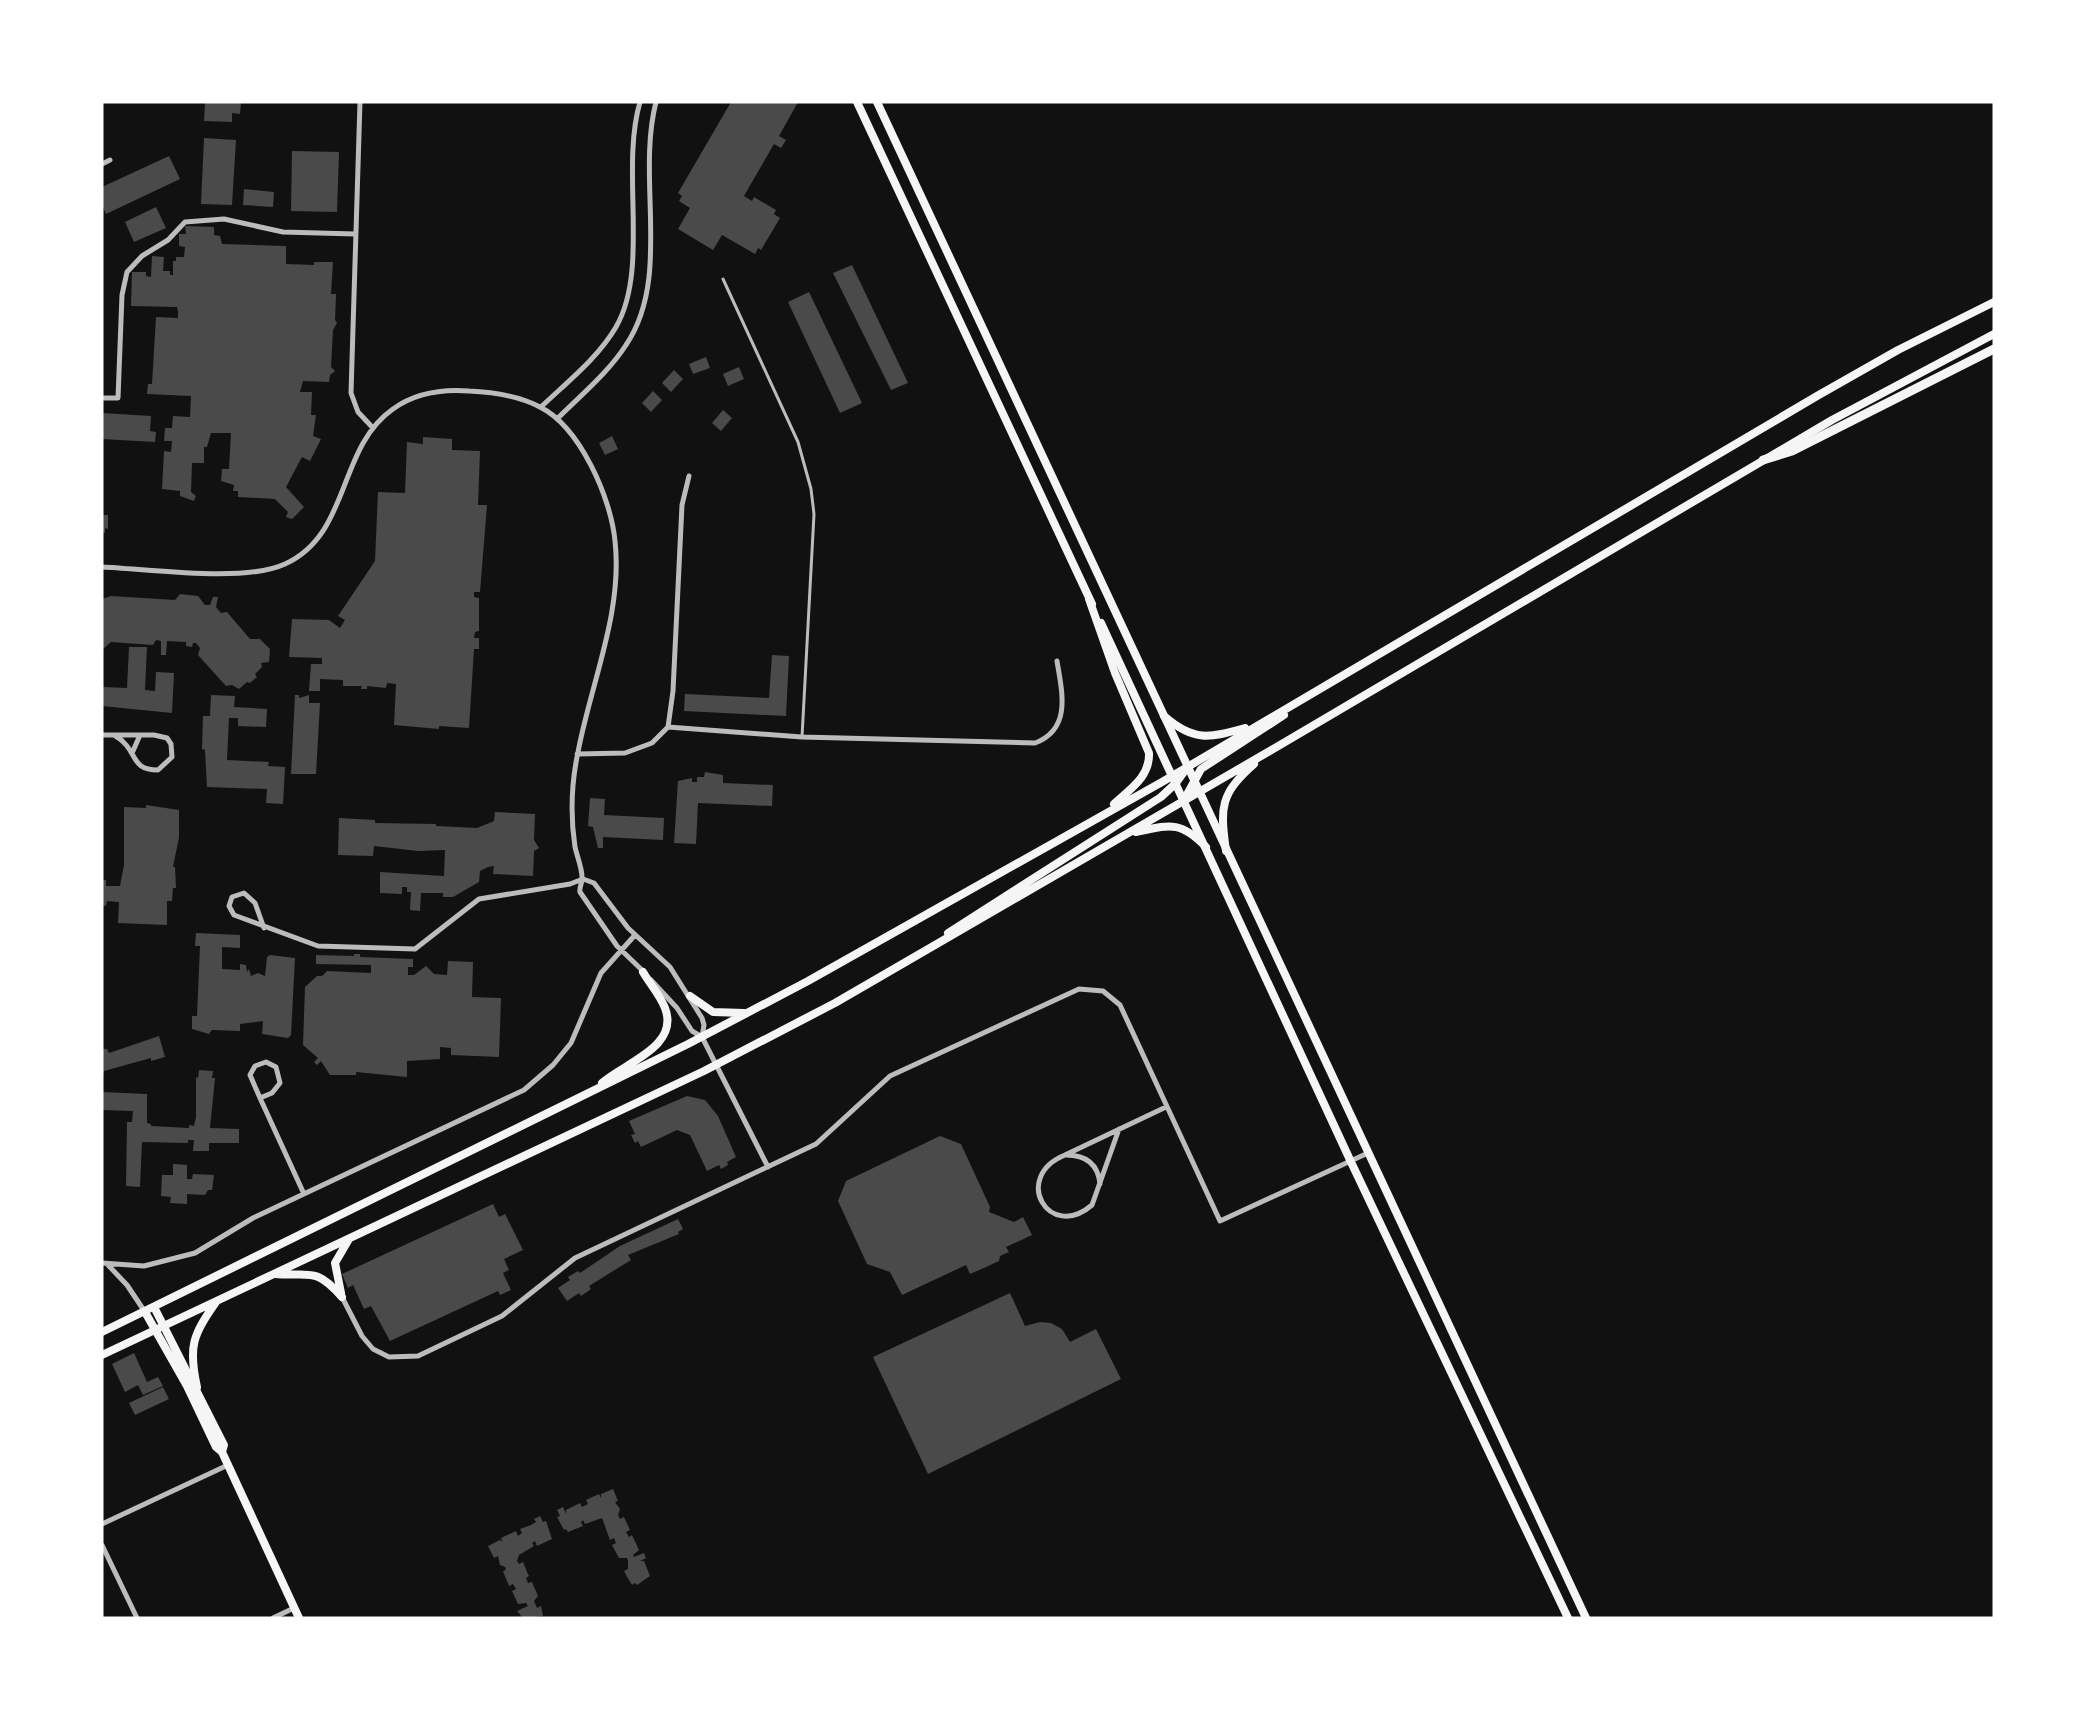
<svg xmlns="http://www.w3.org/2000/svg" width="2096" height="1720" font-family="'Crimson Pro',serif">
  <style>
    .building { fill: #4a4a4a }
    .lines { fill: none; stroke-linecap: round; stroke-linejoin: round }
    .service { stroke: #bcbcbc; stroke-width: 3 }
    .minor { stroke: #bcbcbc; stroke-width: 5 }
    .secondary { stroke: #f5f5f5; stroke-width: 8 }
    .primary { stroke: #f5f5f5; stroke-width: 8 }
    .motorway { stroke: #f5f5f5; stroke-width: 9 }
  </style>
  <rect width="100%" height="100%" fill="#111"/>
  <path class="building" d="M205,102H241L240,114L232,113V122L204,121Z
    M731,102H798L779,136L786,140L781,148L774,144L744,196L752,201L754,197L776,210L774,214L780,218L761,250L758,248L755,254L722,235L713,250L678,229L690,208L679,201L682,196L678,193Z
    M204,138L236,140L232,205L201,204Z
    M292,151L339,152L337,212L291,211Z
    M169,156L180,179L106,214L102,205V187Z
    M244,189L274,192L273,207L243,205Z
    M156,207L166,228L134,242L125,222Z
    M185,226L214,227V235L220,236L222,244L286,246V264L314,265V262H333L331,294H336L335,320L337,323L333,330L331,367L335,371L330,375L329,382L303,381L300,392H312L311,415H316L313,436L321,439L310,461L302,457L286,487L304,507L292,519L286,517L288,512L275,499L238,497V491H233L234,485L221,481L222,469H229L231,433H211L207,447H204V463H192L191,492L196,496L194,501L180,496V491L162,489L164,451L171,452L172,441H164L165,428H172L173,416L190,417L191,396L147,394L148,384H152L156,317L178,318V311L177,307L131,306L132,272H146V276L151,277L152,256L164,257L163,271H170V275H173V261H176V257H184L185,247L179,246V234H186Z
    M852,265L908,383L891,390L833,273Z
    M809,292L862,403L840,413L788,302Z
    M706,357L710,368L693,374L689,364Z
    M739,367L744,379L728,386L723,374Z
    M674,370L683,379L671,392L662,383Z
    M653,391L662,400L651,412L642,403Z
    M723,410L732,418L721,431L712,423Z
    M102,413L151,416L150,431L156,432L155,442L102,439Z
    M612,436L618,449L605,455L599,443Z
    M423,437L452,439V450L480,451L478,505H487L480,592H474V597L479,598V631L475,632L474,638H479V649H474L469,728L439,726V729L394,725L396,684L387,683L386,688L367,686V689H361L362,686H343V680L320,679V691H309L311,664H322V658L289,657L292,619L329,620L340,628L345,620L338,616L375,561L378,492L405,493L407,442L423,444Z
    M102,515H108V529L105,528V533L102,532Z
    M180,594L198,596L205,605H210L213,597H218L216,607L221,613L227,612L250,639H260L270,649L269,662L261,663L262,667L255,674L257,677L250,683L247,682L239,689L232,685L226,686L198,655L200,648L196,643H193L192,647L186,646V642L167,641L166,655H161V641L156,640L153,645L111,642L102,650V599L111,596L175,600Z
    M129,647H147L145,690L155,691L156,672L174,673L172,713L102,706V687L127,688Z
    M772,655L789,656L786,716L684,711L685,694L769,698Z
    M211,695L235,696L234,707L267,709L266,727L238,726V718H229L227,760L269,762L268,766L285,767L283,804L266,803L267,789L207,787L205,750L202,749L203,716H210Z
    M295,695H299V698L309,695V703H320L316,774H291Z
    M705,772L723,775V783L773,785L772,806L698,803L696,844L674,843L678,781L692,778V782H697V777H704Z
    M590,798L605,799L604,815L664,818L663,840L603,837V848H598L593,827L588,826Z
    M146,805L179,810V837L173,867H175L176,888H173L172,901H167V925L118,923L119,902L107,901L106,906L102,905V880H106V886H120L124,865V807L146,808Z
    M495,812L535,814L534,840L539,848L534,851L533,876L493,874L494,866L488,867L480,871L479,882L453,897H443V893H421L420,911L410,910L411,892H407V887H402V894L380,893V872L444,876L445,850L418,851L374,846L373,856L338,855L339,818L375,820V823L436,824V826L477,828L494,821Z
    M196,933L240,935V948L222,947V969L240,970V964L246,965L247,972L249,969L251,976L258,973L265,976L267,957L270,955L295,958L291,1035L288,1038L262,1034L263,1021L240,1024V1031L212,1030L209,1034L192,1029V1016H197L200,946H195Z
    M354,954H360V957L413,959V967H408V975H414L426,966L434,974L447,975L448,961L473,962L472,997L501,998L499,1057L451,1055V1048L440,1047V1059L407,1061V1077L356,1072V1075H330L321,1061L317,1065L314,1062L318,1058L303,1045L305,987L317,976H322L327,971L371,973V965L316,964V955L354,956Z
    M159,1036L165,1057L151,1061V1058L104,1071L102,1080V1049H107L109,1053Z
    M199,1070L213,1071L212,1078H215L210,1128L239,1129V1143H209V1151H193L194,1140H188V1143L142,1142L140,1187L126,1186L127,1122H132L133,1111L102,1110V1092L147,1094V1123L151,1124V1126L189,1128V1125L194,1126L196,1117V1077L198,1078Z
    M687,1096L705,1100L718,1116L736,1157L727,1162L728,1165L721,1169L719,1165L707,1171L690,1135L677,1130L641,1147L638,1141L635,1143L631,1135L635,1134L629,1121Z
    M940,1136L961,1144L990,1207L989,1212L1014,1222L1023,1217L1032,1235L1006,1247L1009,1252L1000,1256L999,1261L984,1268L970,1274L966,1265L902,1295L890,1272L867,1264L838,1201L846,1181Z
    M173,1164L187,1165V1179H192L193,1174L214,1175L212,1190H208L205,1195L187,1194V1204L170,1203L171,1197L161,1196L162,1175H173Z
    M493,1204L499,1217L505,1214L523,1250L504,1259L509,1270L503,1273L511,1290L500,1295L498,1291L390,1341L371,1306L364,1309L353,1285L348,1288L342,1274Z
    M678,1219L683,1229L678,1232L679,1234L628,1255L631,1260L589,1286L591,1289L581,1296L579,1293L567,1301L558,1288L570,1280L568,1277L578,1271L580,1273L620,1246Z
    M1010,1293L1025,1326L1040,1322L1051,1323L1062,1329L1070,1342L1096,1329L1121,1379L928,1474L873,1357Z
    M134,1353L147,1382L158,1377L163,1386L143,1395L138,1385L125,1392L112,1364Z
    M163,1387L169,1399L135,1415L129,1403Z
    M613,1489L618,1501L615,1502L620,1509L618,1515L620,1519L624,1517L630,1530L626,1532L629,1537L632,1535L639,1550L633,1555L634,1557L644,1553L646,1558L640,1561H644L650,1576L637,1585L635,1583L632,1585L626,1575L624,1571L628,1569V1561L627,1558H619L612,1545L616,1543L614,1538L610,1540L602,1518L585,1524L583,1520L581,1522L583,1526L568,1532L566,1529L564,1530L557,1517L560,1516L557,1510L563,1507L566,1514V1510L580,1503L582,1507L588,1504L586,1500L599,1494L601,1498V1494Z
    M540,1516L543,1522L546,1521L552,1539L537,1546L535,1541L532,1543L534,1546L519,1555L517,1561L519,1564L523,1562L527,1572L529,1576L526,1578L528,1583L532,1582L538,1596L534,1601L537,1608L541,1606L543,1616L523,1618L517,1611L528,1606L526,1603L518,1604L512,1591L516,1589L513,1584L509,1586L503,1571L506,1570L505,1567L500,1565L498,1556L494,1558L488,1546L500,1540L503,1542L501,1538L516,1531L518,1536L522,1533L520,1529L531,1525L536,1522L534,1519Z"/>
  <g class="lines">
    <path class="service" d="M723,279L798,442L811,489L814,514L802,737"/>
    <path class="minor" d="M360,102L351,393L358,412L373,428
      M102,164L110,160
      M102,398H118L122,295L127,272L142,256L168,240L185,222L224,219L283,232L355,234
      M541,407C566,383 598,358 616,327C650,268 620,170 640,102
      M557,419C580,396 608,373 626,345C672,277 636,179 656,102
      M102,567C149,569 244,583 285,564C351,534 337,448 393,409C415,393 442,389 469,391C492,392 519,396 540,407C580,427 611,498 615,541C623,612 591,683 578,752C571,785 570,814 575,847C577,856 582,868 582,877C583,882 579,886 580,892L617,946L645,973
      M668,727L802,737L1035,743C1072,729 1062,692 1057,661
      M102,735H114
      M114,735H154L167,738L171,744L172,757L158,770C128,770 140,750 114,735Z
      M133,751L140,735
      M577,754L625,753L652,743L668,727L673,691L682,505L689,476
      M583,879L594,883L628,928L670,967L702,1018L704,1025L702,1037
      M264,928L255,903L244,893L232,897L229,906L234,915L318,946L415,949L479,899L570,884L583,879
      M651,980L677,1008L692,1031L702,1037L768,1167
      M260,1098L250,1075L255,1066L266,1062L276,1067L280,1083L272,1093L260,1098L304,1194
      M1119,1129L1092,1205C1049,1242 1011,1177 1065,1155L1166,1107
      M1066,1155C1086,1155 1098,1164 1100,1184
      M102,1263L144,1266L195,1253L253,1218L524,1090L553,1065L571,1043L601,973L635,935
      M108,1265L127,1285L145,1312
      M342,1297L362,1336L373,1349L389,1357L418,1356L502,1316L575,1258L816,1144L890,1076L1079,989L1103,991L1120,1005L1220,1221L1368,1153
      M102,1524L228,1465
      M102,1545L137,1618
      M273,1618L294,1608"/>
    <path class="secondary" d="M857,102L1092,604
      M877,102L1586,1618
      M1101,623L1351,1162L1568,1618
      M154,1307L224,1445L222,1452
      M145,1312L187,1386L216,1447L222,1452L299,1618"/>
    <path class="primary" d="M1089,599L1115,673L1149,753C1150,777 1130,789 1114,804
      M1164,716C1194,742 1209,738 1245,728
      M1184,800L1201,769L1284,715
      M1136,832C1169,825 1180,820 1206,847
      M1226,851C1220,807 1220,794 1254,764
      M948,933L1161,797L1176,783L1186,769
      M690,996L713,1012L744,1013
      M602,1083C624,1063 680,1047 665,1008C660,995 650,984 643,972
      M275,1274C310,1277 315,1266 342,1297
      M341,1293L335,1263L349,1239
      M102,1332L688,1044L808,981L1162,782L1817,396L1898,350L1994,302
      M102,1355L704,1071L835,1003L1268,752L1832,420L1994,334
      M197,1387C188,1346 193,1335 216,1302"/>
    <path class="motorway" d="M1763,460L1792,451L1994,349"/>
  </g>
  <rect width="2096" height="1720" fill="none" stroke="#ffffff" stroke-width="207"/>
</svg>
